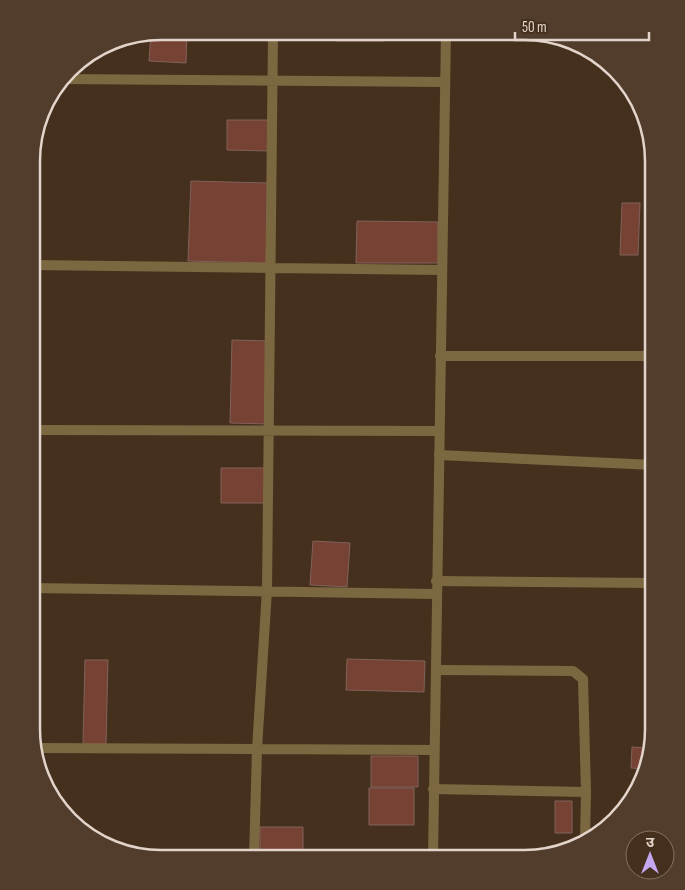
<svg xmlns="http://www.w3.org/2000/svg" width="685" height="890" font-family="'Sofia Sans Condensed','Noto Sans Devanagari',sans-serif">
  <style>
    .building { fill: #764234; stroke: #81625a }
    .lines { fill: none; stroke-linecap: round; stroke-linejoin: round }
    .minor { stroke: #7c6840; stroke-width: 10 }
    .tertiary { stroke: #7c6840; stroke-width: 10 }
    .rim { fill: none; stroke: #e2d4ca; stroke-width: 2.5 }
  </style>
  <rect width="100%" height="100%" fill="#45301e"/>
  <path class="building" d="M161,31H187L186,63L149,61L151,33Z
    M336,32H384V41H336Z
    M227,120H270V151L227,150Z
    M191,181L268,183L266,263L188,261Z
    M622,203H640L638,255H620Z
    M357,221L438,222V263H356Z
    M232,340L270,341L268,424L230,423Z
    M221,468H269L268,503H221Z
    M313,541L350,543L347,587L310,585Z
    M347,659L425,661L424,692L346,690Z
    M85,660H108L106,744H83Z
    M632,747L650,748L643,769L631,768Z
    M371,756H418V787H371Z
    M369,788H414V825H369Z
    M555,801H572V833H555Z
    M260,827H303V858H260Z"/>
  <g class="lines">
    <path class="minor" d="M63,79L445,82
      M32,265L442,270
      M440,356H654
      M32,430L439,431
      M439,455L654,465
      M436,581L654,583
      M32,588L436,594
      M437,670L573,671L583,679L586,792L585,842
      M36,748L434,750
      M433,789L586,792
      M254,858L257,749L267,590L273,32"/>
    <path class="tertiary" d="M433,858L446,32"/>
  </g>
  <path d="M0 0H685V890H0ZM161 40H524A121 121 0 0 1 645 161V729A121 121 0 0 1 524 850H161A121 121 0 0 1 40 729V161A121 121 0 0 1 161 40Z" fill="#523d2c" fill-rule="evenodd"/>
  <path class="rim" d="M161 40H524A121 121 0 0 1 645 161V729A121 121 0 0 1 524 850H161A121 121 0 0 1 40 729V161A121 121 0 0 1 161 40Z"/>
  <g transform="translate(650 855)"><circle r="24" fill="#45301e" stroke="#847263"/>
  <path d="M0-4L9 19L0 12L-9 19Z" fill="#c5a7f1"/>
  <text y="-8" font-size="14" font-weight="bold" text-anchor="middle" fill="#e2d4ca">उ</text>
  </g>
  <path d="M515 32v8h134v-8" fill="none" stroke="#e2d4ca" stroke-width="2.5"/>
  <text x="522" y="32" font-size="15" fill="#e2d4ca" stroke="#45301e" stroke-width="4" paint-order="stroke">50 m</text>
</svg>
